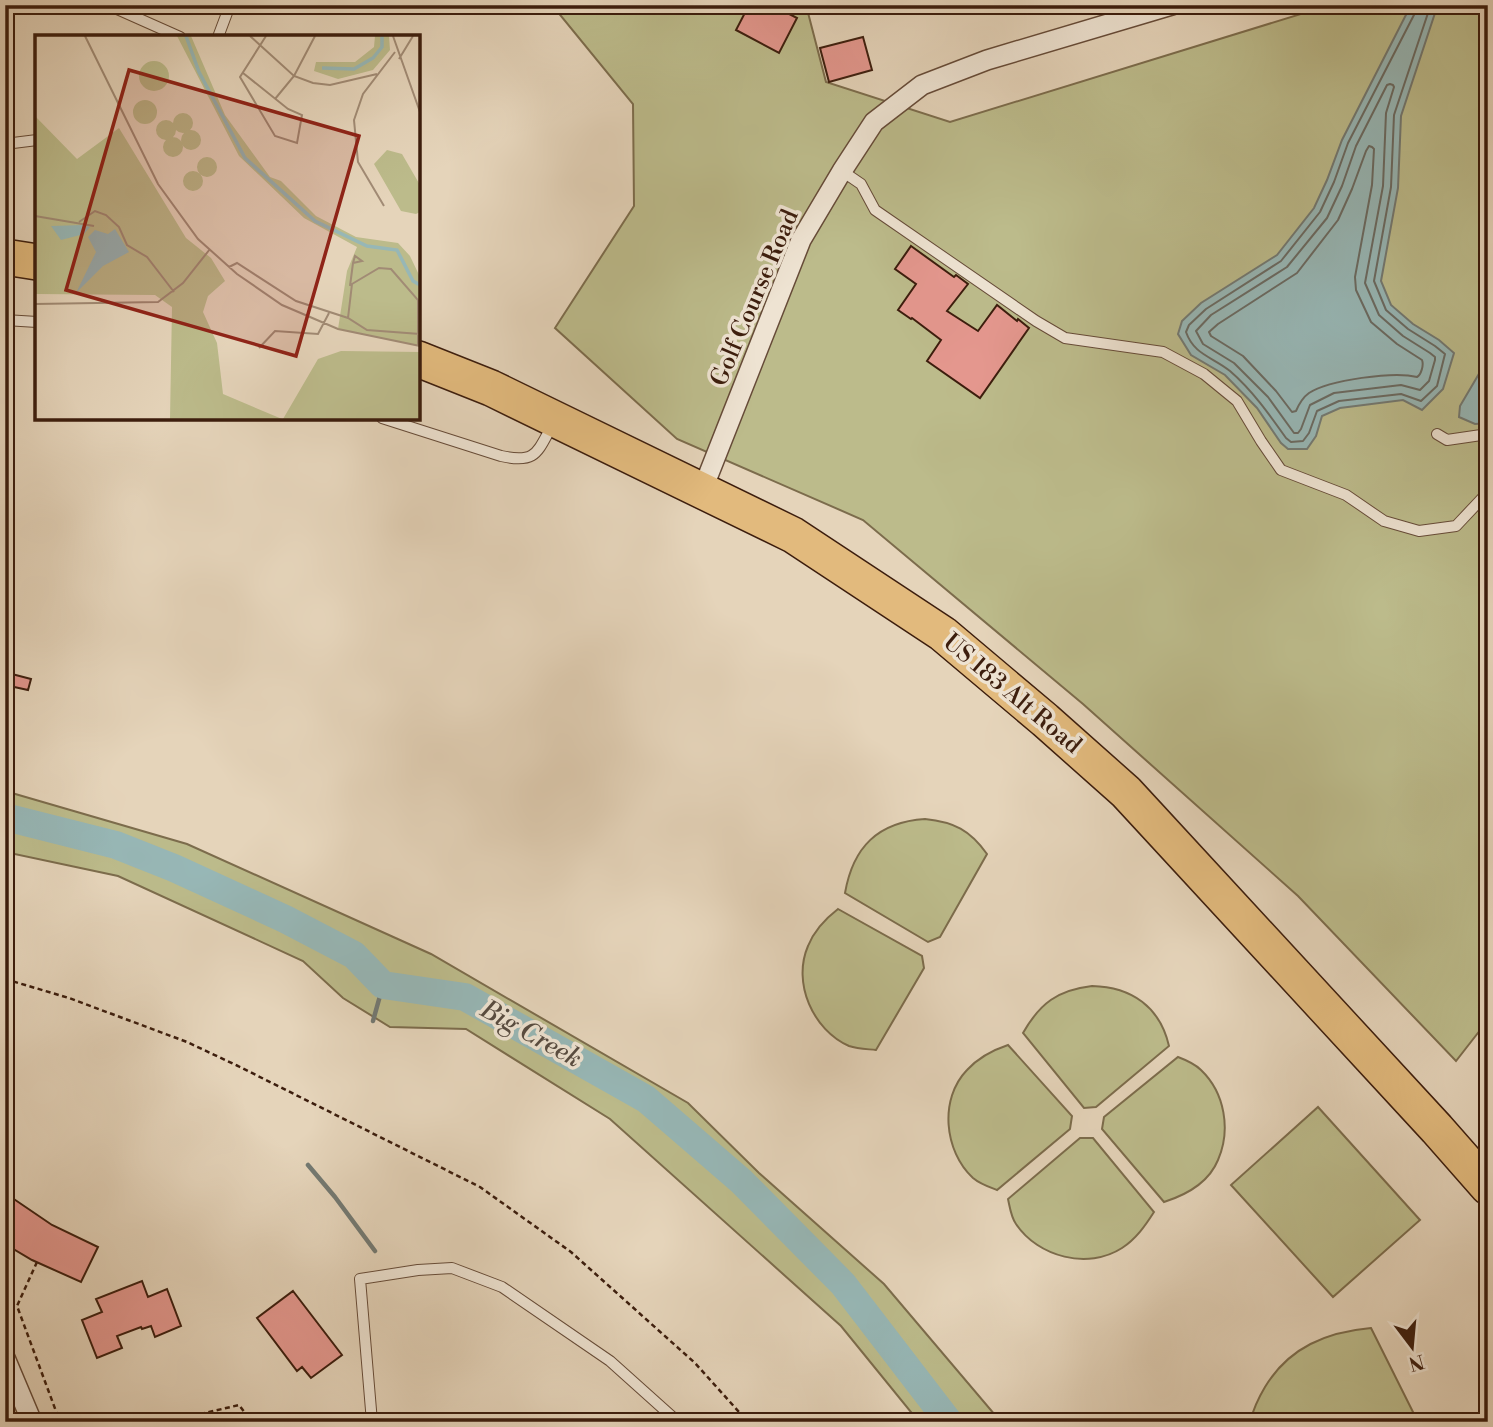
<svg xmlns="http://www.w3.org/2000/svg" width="1493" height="1427" font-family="'Libre Bodoni',serif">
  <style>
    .green { fill: #bcbb8b; stroke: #7c6c4c; stroke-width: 2 }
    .water { fill: #97b7b6; stroke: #737972; stroke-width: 2 }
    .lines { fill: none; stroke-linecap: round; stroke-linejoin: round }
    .shore { stroke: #6a6a62; stroke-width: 2 }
    .stream { stroke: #737972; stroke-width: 4.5 }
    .river { stroke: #97b7b6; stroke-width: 28 }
    .building { fill: #e4978e; stroke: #3c1d0d; stroke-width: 2 }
    .lane-casing { stroke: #664b38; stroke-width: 12 }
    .street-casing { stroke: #664b38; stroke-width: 22 }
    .highway-casing { stroke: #3c1d0d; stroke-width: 38 }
    .path { stroke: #3c1d0d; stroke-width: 2.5; stroke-dasharray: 5 3.5; stroke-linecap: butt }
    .lane { stroke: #eee3d2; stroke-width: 10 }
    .street { stroke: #eee3d2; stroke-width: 19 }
    .highway { stroke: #e2ba7d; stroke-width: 35 }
    .labels { text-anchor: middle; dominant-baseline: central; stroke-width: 7; stroke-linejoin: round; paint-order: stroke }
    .street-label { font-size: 24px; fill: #3c1d0d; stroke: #eee3d2 }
    .water-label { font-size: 26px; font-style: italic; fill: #574b40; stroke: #eee3d2 }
    .inset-river { fill: none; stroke: #97b7b6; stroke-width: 3.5 }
    .inset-road { fill: none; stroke: #a18b75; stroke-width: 2 }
    .view { fill: #8f2418; fill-opacity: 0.15; stroke: #8f2418; stroke-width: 3.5 }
    .inset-edge { fill: none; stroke: #3c1d0d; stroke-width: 3.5 }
  </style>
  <rect width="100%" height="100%" fill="#e5d4ba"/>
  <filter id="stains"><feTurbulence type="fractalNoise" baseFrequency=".00286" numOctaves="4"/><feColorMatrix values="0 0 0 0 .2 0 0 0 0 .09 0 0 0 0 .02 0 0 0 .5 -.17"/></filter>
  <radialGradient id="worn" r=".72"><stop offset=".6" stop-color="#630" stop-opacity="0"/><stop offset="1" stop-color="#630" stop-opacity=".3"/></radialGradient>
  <path class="green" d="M552,5H806L826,82L950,122L1330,5H1488V1020L1456,1061L1298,896L1083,704L863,520L677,439L555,328L634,206L633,104Z
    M5,791L187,844L431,954L688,1103L759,1173L884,1284L1001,1422H919L841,1326L610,1119L466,1029L390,1027L343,998L303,961L118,876L5,852Z
    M925,819C954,822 970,830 987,854L940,937L928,942L845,893C853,847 878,822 925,819Z
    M838,909L922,956L924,968L876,1050C867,1049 858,1049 849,1046C813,1030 792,983 808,946C814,931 825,919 838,909Z
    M1092,986C1132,987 1160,1007 1169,1046L1096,1107L1084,1108L1023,1033C1040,1003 1058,990 1092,986Z
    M1008,1045L1072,1116L1070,1129L997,1190C989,1187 980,1184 973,1178C944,1151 939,1099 967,1070C978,1058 993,1050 1008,1045Z
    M1178,1057C1186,1060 1195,1064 1201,1070C1225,1093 1231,1130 1218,1160C1209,1182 1186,1195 1164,1202L1102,1129L1104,1117Z
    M1318,1107L1420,1220L1333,1297L1231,1185Z
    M1080,1138H1093L1154,1212C1145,1226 1136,1239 1122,1248C1088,1270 1038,1257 1016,1224C1011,1217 1010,1208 1008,1199Z
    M1371,1328L1418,1422H1250C1253,1410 1259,1397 1265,1387C1289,1347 1327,1332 1371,1328Z"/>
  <path class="water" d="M1411,5H1431L1436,10L1401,116L1398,188L1381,281L1391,305L1413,324L1439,340L1454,353L1443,389L1422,410L1403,400L1340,408L1322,416L1316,436L1307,449H1288L1281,443L1257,408L1225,375L1191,355L1178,334L1182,321L1201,303L1277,255L1314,208L1327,180L1342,140Z
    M1488,363V423L1475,424L1459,417L1460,406L1483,367Z"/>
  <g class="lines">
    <path class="shore" d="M1417,5L1416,11L1348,143L1334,182L1320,212L1281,261L1206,309L1189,325L1186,332C1194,355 1213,357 1230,371C1252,390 1269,414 1286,438L1291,442L1303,441L1309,433L1317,411L1339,401L1401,394L1421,401L1437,386L1445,354L1435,346L1408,329L1386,310L1374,281L1391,187L1394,115L1428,13L1427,5
      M1390,84L1393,85L1394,87L1386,113L1383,186L1365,283L1379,315L1403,336L1430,353L1435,357V360L1429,381L1420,390L1401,385L1334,393L1310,405L1301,429L1298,433H1294L1268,397L1234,363L1203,344L1196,331L1211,315L1287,267L1327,218L1342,186L1356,146L1387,85Z
      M1369,146L1372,147L1374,149L1372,185L1355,277L1356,290L1371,322L1397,344L1422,360C1424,365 1421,375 1417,377C1394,371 1329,380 1309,393C1302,398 1299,404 1296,411L1292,412L1276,391L1243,356L1211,336L1209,332L1218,324L1297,273L1338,220L1352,189L1366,151Z"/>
    <path class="stream" d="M373,1021L383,985
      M308,1165L335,1197L375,1251"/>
    <path class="river" d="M5,817L116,845L174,868L285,919L354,955L383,985L465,997L646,1099L741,1181L843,1284L949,1422"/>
  </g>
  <path class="building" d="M749,5H772L797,18L779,53L736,30Z
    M863,37L872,70L829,82L820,48Z
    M911,246L954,277L956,275L968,284L947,311L978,331L997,305L1017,321L1018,319L1029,328L980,398L927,361L941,340L912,318L911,319L898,310L916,284L895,269Z
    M8,673L31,679L28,690L5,685Z
    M5,1193L52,1225L98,1247L81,1282L32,1260L5,1244Z
    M142,1281L148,1297L167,1289L181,1326L155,1337L151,1326L142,1329L141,1327L117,1336L122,1348L97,1358L82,1320L102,1312L96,1299Z
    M293,1291L342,1355L311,1378L302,1367L297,1371L257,1318Z"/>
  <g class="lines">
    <g class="lane-casing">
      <path id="lane" d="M108,5L180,37
        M218,37L230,5
        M5,144L37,140
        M842,171L861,184L875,210L1036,321L1065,338L1163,352L1204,374L1237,401L1261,441L1281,470L1346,495L1384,521L1419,531L1456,526L1488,492
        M5,320L37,322
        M382,418L501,456C537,464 537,452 553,424
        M1437,434L1447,440L1488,434
        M372,1422L360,1279L418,1270L452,1268L502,1287L610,1361L678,1422"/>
    </g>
    <g class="street-casing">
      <path id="street" d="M702,491L801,240L842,171L874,122L922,85L987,60L1172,5
        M5,1358L32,1422"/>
    </g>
    <g class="highway-casing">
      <path id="highway" d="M5,257L37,262
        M418,359L491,388L793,535L943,634L1045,720L1126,792L1437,1129L1488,1187"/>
    </g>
    <path class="path" d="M5,979L69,998L187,1042L238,1066L480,1187L571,1252L695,1363L748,1422
      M37,1262L17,1306L60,1422
      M167,1422L239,1405L252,1422"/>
    <use href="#lane" class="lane"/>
    <use href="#street" class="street"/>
    <use href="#highway" class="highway"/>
  </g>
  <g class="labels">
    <g class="street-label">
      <text transform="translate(755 298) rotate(-67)">Golf Course Road</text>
      <text transform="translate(1012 694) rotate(40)">US 183 Alt Road</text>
    </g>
    <g class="water-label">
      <text transform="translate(531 1034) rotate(29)">Big Creek</text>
    </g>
  </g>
  <g transform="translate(35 35)">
    <rect width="385" height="385" fill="#e5d4ba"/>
    <path d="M142,1H156L190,80L235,142L246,146L281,181L321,202L363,208L375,221L385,242V311L303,294L312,236L322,212L269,183L204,121ZM340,1H354L355,15L338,35L303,44L279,36L281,27H320L339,12ZM104 41a15 15 0 1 1 30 0a15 15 0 1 1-30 0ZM98 77a12 12 0 1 1 24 0a12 12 0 1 1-24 0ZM138 88a10 10 0 1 1 20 0a10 10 0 1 1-20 0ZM0,81L42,124L84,93L151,203L176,223L190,246L173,261L168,277L182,308L188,359L247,384H135L137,272L120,260L0,259ZM121 95a10 10 0 1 1 20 0a10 10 0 1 1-20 0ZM146 105a10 10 0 1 1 20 0a10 10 0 1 1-20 0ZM128 112a10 10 0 1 1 20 0a10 10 0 1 1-20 0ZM352,115L367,119L385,150V177L381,179L366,176L339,129ZM162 132a10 10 0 1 1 20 0a10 10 0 1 1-20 0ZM148 146a10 10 0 1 1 20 0a10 10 0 1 1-20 0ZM306,316L385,317V384H248L283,324Z" fill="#bcbb8b"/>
    <path d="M48,190L55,192L49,199L26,205L16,191ZM80,194L94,217L68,231L41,258L61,217L53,202L60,195L73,199Z" fill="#97b7b6"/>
    <path class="inset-river" d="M151,1L164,37L210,123L280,186L332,211L362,215L378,246L385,250M287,33L319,34L338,23L347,12V1"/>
    <path class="inset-road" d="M50,1L123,149L163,204L202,239L247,270L303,294L385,311M215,1L259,41L278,48L295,50L342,39M358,1L385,77M364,24L378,1M208,38L253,74L267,80L262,108L240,101L205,42L231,1M240,64L259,41L280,1M349,171L323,127L319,85L328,59L360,17M0,181L59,191M44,187L60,176L71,180L84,192L92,210L112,222L139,257M194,232L202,228L261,266L313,283L332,295L385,299M315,251L318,228L320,221L327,226L318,228M0,269L123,267L148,248L175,214M313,283L317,249L344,233L356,234L383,265V310M224,313L240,296L283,299L294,278"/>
    <path class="view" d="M94,35L324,101L261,321L31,255Z"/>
    <rect width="385" height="385" class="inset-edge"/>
  </g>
  <rect width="1493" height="1427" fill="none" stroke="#e5d4ba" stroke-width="28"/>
  <rect x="7" y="7" width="1479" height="1413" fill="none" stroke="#3c1d0d" stroke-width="3.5"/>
  <rect x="14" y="14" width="1465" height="1399" fill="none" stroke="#3c1d0d" stroke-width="2"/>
  <g transform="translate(1412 1347) rotate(164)" stroke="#eee3d2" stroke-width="5" paint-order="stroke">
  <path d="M0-5L12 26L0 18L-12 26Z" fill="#3c1d0d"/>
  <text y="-10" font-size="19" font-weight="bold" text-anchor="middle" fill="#3c1d0d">N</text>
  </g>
  <rect width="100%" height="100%" filter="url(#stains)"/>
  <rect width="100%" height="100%" fill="url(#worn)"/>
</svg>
